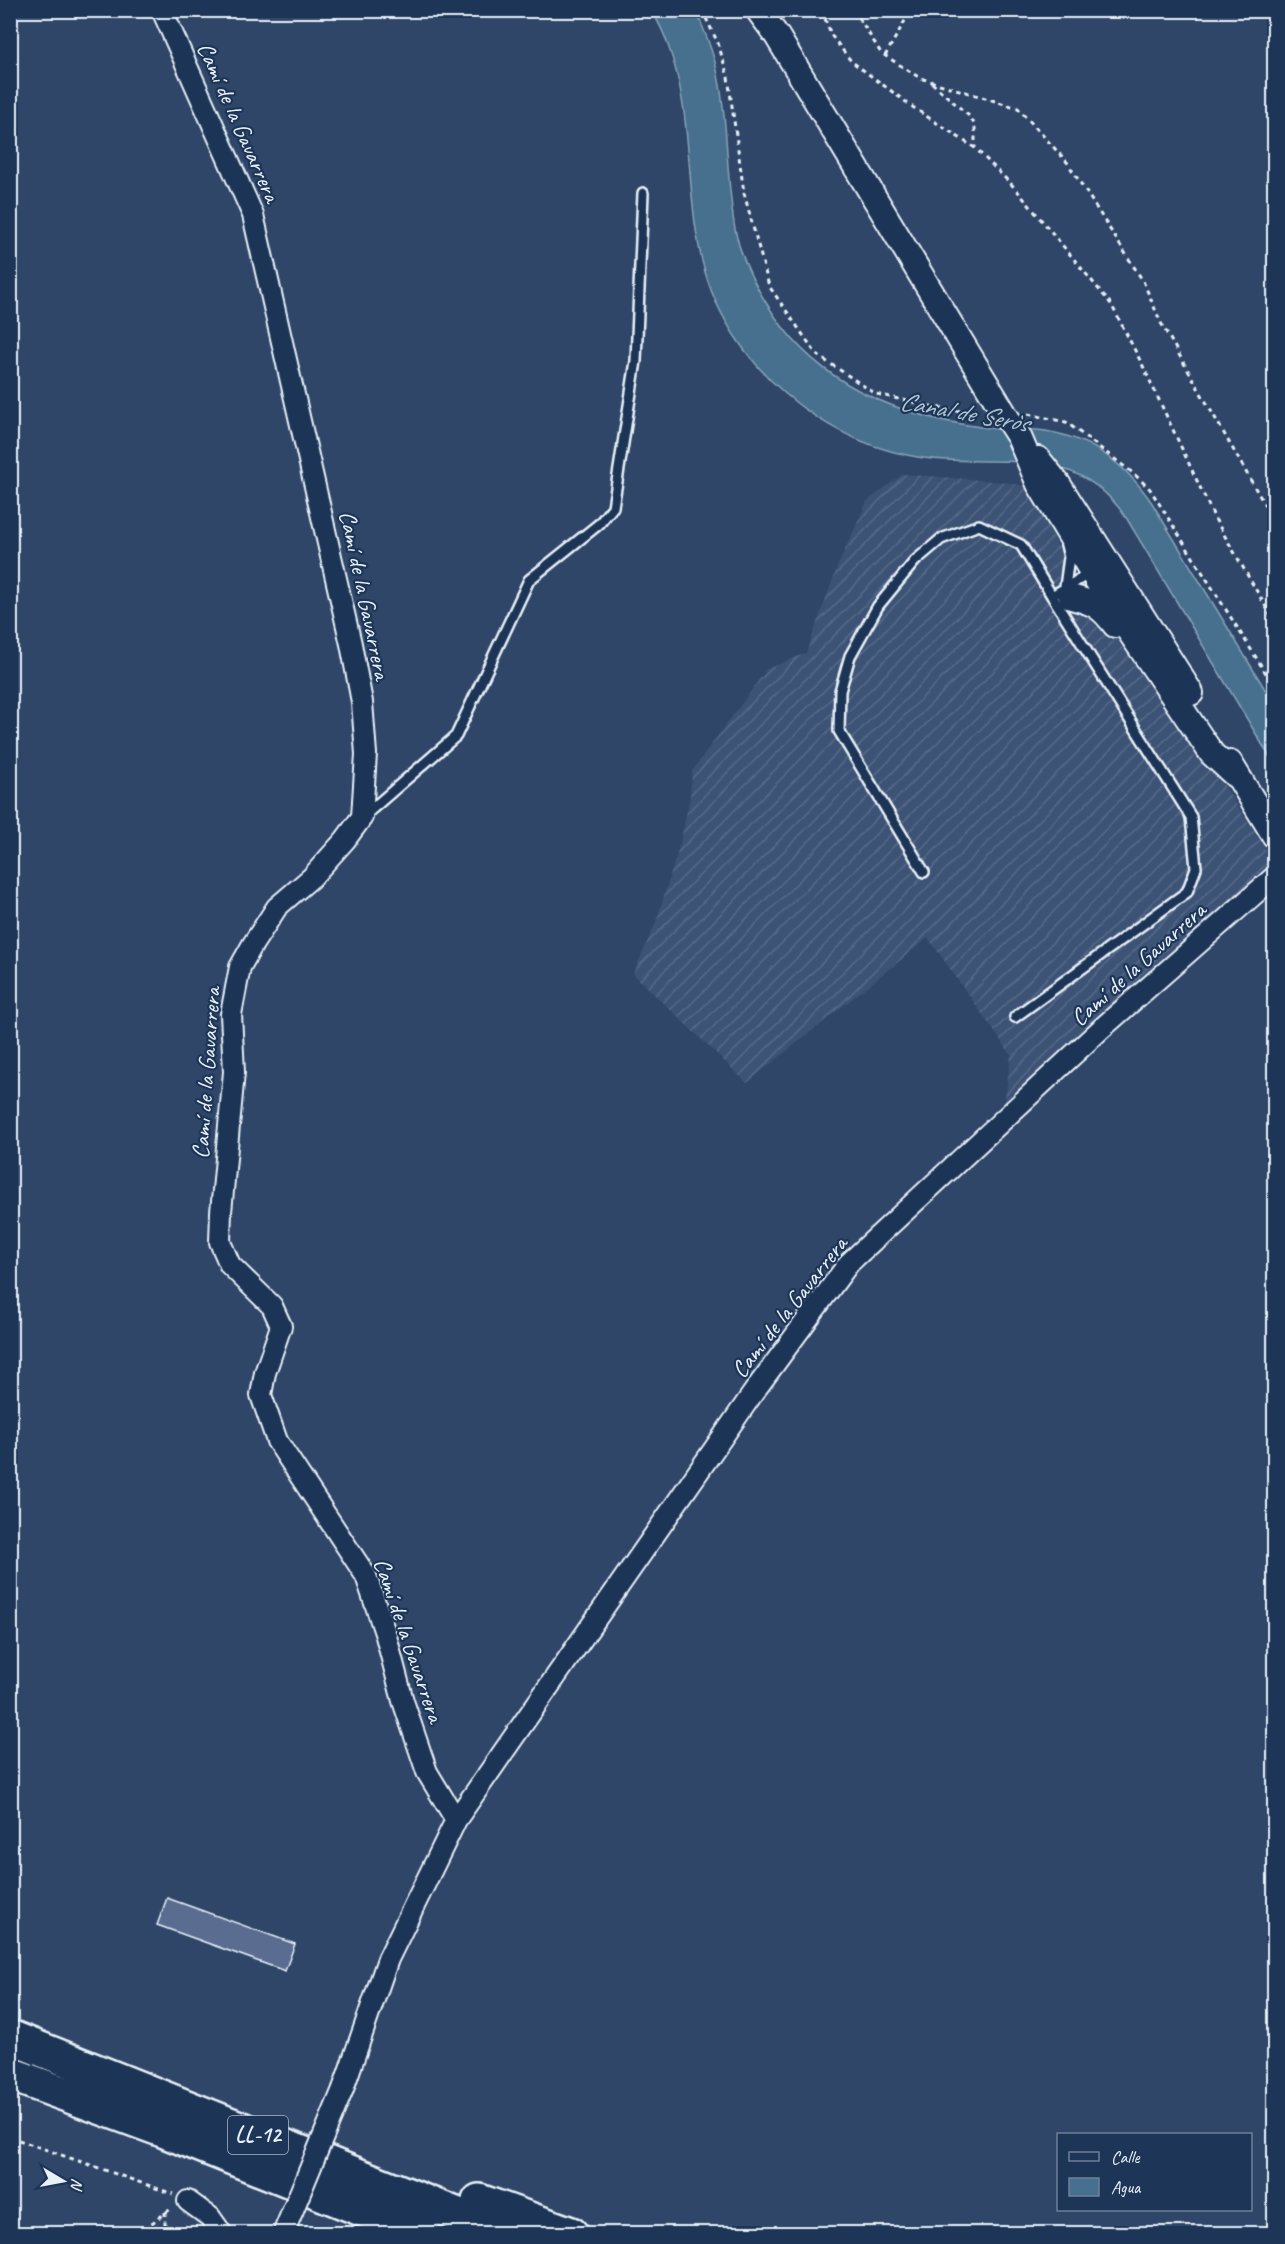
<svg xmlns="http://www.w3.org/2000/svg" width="1285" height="2244" font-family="Caveat,sans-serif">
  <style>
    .industrial { fill: url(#industrial-furrows) }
    .water { fill: #476f8f; stroke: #87a3b9; stroke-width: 1.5 }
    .building { fill: #5a6d91; stroke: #e8f1f8; stroke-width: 1.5 }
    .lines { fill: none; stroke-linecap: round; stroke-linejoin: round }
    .service-casing { stroke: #e8f1f8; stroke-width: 14 }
    .minor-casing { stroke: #e8f1f8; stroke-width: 24 }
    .tertiary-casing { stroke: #e8f1f8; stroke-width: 28 }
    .motorway-casing { stroke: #e8f1f8; stroke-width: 38 }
    .path { stroke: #e8f1f8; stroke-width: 3; stroke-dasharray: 4.5 4.5; stroke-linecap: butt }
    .service { stroke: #1d3557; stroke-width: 9 }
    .minor { stroke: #1d3557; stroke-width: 20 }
    .tertiary { stroke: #1d3557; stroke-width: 24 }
    .motorway { stroke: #1d3557; stroke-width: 33 }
    .minor-bridge-casing { stroke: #e8f1f8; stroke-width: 24; stroke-linecap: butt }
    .minor-bridge { stroke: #1d3557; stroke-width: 20 }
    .labels { text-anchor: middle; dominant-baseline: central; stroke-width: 4.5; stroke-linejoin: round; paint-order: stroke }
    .shield { fill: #1d3557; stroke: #abb9c8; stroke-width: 1.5 }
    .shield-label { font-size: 22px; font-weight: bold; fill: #e8f1f8 }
    .street-label { font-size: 24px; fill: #e8f1f8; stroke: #1d3557 }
    .water-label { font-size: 26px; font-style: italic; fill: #b0c4d3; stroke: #1d3557 }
  </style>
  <defs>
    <pattern id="industrial-furrows" width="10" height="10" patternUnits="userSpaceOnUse" patternTransform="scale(1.5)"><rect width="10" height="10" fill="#3c5274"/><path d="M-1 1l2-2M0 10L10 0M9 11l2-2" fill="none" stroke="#586b89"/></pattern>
  </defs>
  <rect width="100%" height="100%" fill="#2f4668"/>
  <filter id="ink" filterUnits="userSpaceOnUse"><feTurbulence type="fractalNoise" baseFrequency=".0167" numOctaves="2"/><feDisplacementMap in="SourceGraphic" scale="12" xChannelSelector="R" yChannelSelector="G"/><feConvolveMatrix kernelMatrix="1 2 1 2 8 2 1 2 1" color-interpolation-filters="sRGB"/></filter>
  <g filter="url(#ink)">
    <path class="industrial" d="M903,474L1005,482L1029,487L1062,554L1063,563L1058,577L1077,607L1110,627L1148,685L1211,765L1274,862L1003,1112L1011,1055L928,938L747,1083L633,974L656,922L680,844L690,796L692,771L767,669L806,653L838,565L867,501Z"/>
    <path class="water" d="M652,11H696C703,27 710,44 715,62C729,116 725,174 735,229C741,259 757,290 774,315C824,390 910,420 997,429C1010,430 1024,429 1037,430C1087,435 1125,463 1152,503L1274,704V764L1127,519C1072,435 990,473 907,455C844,442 786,404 746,352C728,328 713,300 705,272C684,199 695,119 669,48C665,35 659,23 652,11Z"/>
    <path class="building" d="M167,1898L295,1944L285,1971L157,1925Z"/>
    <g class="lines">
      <g class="service-casing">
        <path id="service" d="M1065,587L1069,557L1066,545
          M365,815L456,736L529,580L599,524L613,507L636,361L643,193
          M924,872L839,731L840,691L850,656L878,606L915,561L941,539L979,525L1021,545L1052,596
          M1015,1017L1187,892L1196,868L1191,817L1052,596L1090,573"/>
      </g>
      <g class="minor-casing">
        <path id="minor" d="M162,10L253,215L351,644L362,702L366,754L362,817L345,840L312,877L277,907L253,944L240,967L231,1014L234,1072L221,1212L220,1242L230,1265L272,1306L281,1326L265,1373L261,1395L277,1441L366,1576L386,1636L403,1701L427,1772L456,1820
          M343,2089L388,1959L456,1820L758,1386L849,1263L1102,1028L1274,877
          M188,2201L210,2217L222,2234"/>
      </g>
      <g class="tertiary-casing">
        <path id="tertiary" d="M758,10L777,36L1010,423L1019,437L1039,484L1113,607L1212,754L1236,776
          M1038,459L1058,484L1191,693
          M1071,597C1094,603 1101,606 1115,625
          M1230,763L1274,835"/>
      </g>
      <g class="motorway-casing">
        <path id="motorway" d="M10,2037L506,2234
          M10,2074L165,2131L424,2234
          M479,2201L571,2234"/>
      </g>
      <path class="path" d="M702,10L718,43L728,77L744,193L769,286L817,355L876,394L954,411L977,410
        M822,10L831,35L851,61L914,108L975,148L1015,188L1111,304L1143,366L1215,519L1274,621
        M854,10L881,53L920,78L1018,108L1067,162L1143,281L1161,323L1274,521
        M885,56L911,10
        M932,83L969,116L975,125V148
        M1028,414L1066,422L1133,473L1150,489L1274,686
        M10,2137L173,2194
        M137,2234L172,2208
        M165,2234V2212"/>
      <use href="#service" class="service"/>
      <use href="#minor" class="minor"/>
      <use href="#tertiary" class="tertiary"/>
      <use href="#motorway" class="motorway"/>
      <g class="minor-bridge-casing">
        <path id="minor-bridge" d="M283,2234L343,2089"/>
      </g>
      <use href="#minor-bridge" class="minor-bridge"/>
    </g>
  </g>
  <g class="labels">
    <rect class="shield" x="228" y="2116" width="60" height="38" rx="4.5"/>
    <g class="shield-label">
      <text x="258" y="2135">LL-12</text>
    </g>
    <g class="street-label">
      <text transform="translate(239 122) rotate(66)">Camí de la Gavarrera</text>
      <text transform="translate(365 595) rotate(78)">Camí de la Gavarrera</text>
      <text transform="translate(1138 964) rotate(-42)">Camí de la Gavarrera</text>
      <text transform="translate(206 1073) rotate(-86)">Camí de la Gavarrera</text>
      <text transform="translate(789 1307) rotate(-52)">Camí de la Gavarrera</text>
      <text transform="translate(409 1640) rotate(71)">Camí de la Gavarrera</text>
    </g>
    <g class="water-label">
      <text transform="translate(964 412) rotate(10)">Canal de Seròs</text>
    </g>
  </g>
  <rect width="1285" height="2244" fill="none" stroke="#1d3557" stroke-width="36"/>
  <rect x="18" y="18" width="1249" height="2208" fill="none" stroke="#e8f1f8" stroke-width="2" filter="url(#ink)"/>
  <rect x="1057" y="2133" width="195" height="78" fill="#1d3557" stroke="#6e8097" stroke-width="1.5"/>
  <rect x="1069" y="2152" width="30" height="9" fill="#1d3557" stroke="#6e8097" stroke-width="1.5"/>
  <text x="1111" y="2163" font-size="18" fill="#e8f1f8">Calle</text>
  <rect x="1069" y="2178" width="30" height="18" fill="#476f8f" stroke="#6e8097" stroke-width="1.5"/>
  <text x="1111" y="2193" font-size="18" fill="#e8f1f8">Agua</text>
  <g transform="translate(63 2181) rotate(100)" stroke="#1d3557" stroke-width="4.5" paint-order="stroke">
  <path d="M0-4.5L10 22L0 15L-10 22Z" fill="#e8f1f8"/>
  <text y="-9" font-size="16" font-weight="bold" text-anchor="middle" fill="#e8f1f8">N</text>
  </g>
</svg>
